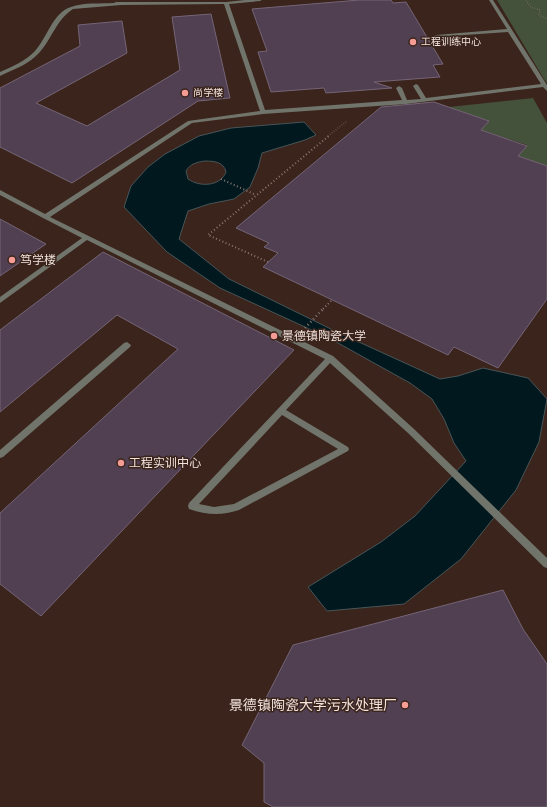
<svg xmlns="http://www.w3.org/2000/svg" width="547" height="807" font-family="Karla,'Noto Sans SC',sans-serif">
  <style>
    .green { fill: #45523b }
    .water { fill: #00181e; stroke: #485557; fill-rule: evenodd }
    .building { fill: #504051; stroke: #756476 }
    .lines { fill: none; stroke-linecap: round; stroke-linejoin: round }
    .path-far2 { stroke: #8b7870; stroke-width: 1.5; stroke-dasharray: 0.5 2; stroke-linecap: butt }
    .path-far1 { stroke: #8b7870; stroke-width: 2; stroke-dasharray: 1 2.5; stroke-linecap: butt }
    .path { stroke: #8b7870; stroke-width: 2.5; stroke-dasharray: 1 3; stroke-linecap: butt }
    .lane { fill: #70746a; fill-rule: evenodd }
    .poi-dot { fill: #f59c94; stroke: #3a241c; stroke-width: 1.5 }
    .labels { text-anchor: middle; dominant-baseline: central; stroke-width: 3; stroke-linejoin: round; paint-order: stroke }
    .far-poi-label { font-size: 10px; fill: #f1e2dc; stroke: #3a241c; text-anchor: start }
    .poi-label { font-size: 12px; fill: #f1e2dc; stroke: #3a241c; text-anchor: start }
    .near-poi-label { font-size: 14px; fill: #f1e2dc; stroke: #3a241c; text-anchor: end }
  </style>
  <rect width="100%" height="100%" fill="#3a241c"/>
  <path class="green" d="M497,0H547V83L544,79Z
    M533,98L547,123V166L518,156L527,145L481,130L489,121L449,107Z"/>
  <path class="water" d="M304,122L316,135L305,140L262,153L258,168L250,187L234,199L209,204L188,211L179,239L229,279L337,332L440,379L458,376L483,368L528,378L547,399L539,442L516,490L461,559L404,604L327,611L308,587L381,542L415,516L466,461L454,443L444,419L432,399L410,383L329,338L220,288L167,252L124,207L131,186L148,167L165,154L199,136L231,128ZM205,161C214,161 224,162 226,172C220,187 199,187 188,179L186,171C190,164 197,162 205,161Z"/>
  <path class="building" d="M359,0H391L393,3L406,2L443,64L433,65L440,77L374,82L392,88L326,93L324,88L271,92L258,52L267,51L252,9Z
    M211,14L230,98L198,101L72,183L0,147V88L80,46L78,25L122,21L127,53L36,103L87,126L180,70L172,17Z
    M434,102L489,121L481,130L527,146L518,156L547,166V299L498,368L454,347L448,355L263,267L278,253L264,247L269,243L236,228L381,107Z
    M0,219L46,244L0,276Z
    M103,252L294,350L41,616L0,584V513L178,349L117,315L0,412V330Z
    M503,590L523,629L547,664V807H273L264,802V763L242,745L293,645Z"/>
  <g class="lines">
    <path class="path-far2" d="M526,0L531,7L540,10L539,15L547,19
      M328,136L347,121"/>
    <path class="path-far1" d="M221,179L256,195
      M268,262L208,235L330,135
      M323,309L332,300"/>
    <path class="path" d="M305,328L324,308"/>
    <path class="lane" d="M245,0H262L260,1L229,4L265,110L402,100L396,88L399,86L402,88L407,100L421,99L413,86L416,84L418,85L426,98L541,84L508,32L436,37L434,36L436,35L507,29L489,0H493L547,85V91L543,87L406,104L263,114L192,123L50,217L333,356L414,429L547,558V568L544,567L408,433L330,363L286,410L348,447L349,449L348,451L239,510C221,516 207,515 189,509L188,506L189,503L325,359L87,240L0,303V297L82,238L43,218L0,195V190L45,214L188,121L260,111L224,4L121,5L73,9C56,20 52,39 39,53C29,64 15,69 2,75L0,76V72C12,67 25,61 34,52C47,39 52,13 71,7C84,2 100,4 114,3L116,2H226ZM282,415L338,449L234,504L214,507L199,504Z
      M127,342L131,345L130,347L3,457L0,458V450L124,343Z"/>
  </g>
  <g class="poi-dot">
    <circle cx="413" cy="42" r="4"/>
    <circle cx="185" cy="93" r="4"/>
    <circle cx="12" cy="260" r="4"/>
    <circle cx="274" cy="336" r="4"/>
    <circle cx="121" cy="463" r="4"/>
    <circle cx="405" cy="705" r="4"/>
  </g>
  <g class="labels">
    <g class="far-poi-label">
      <text x="421" y="42">工程训练中心</text>
      <text x="193" y="93">尚学楼</text>
    </g>
    <g class="poi-label">
      <text x="20" y="260">笃学楼</text>
      <text x="282" y="336">景德镇陶瓷大学</text>
      <text x="129" y="463">工程实训中心</text>
    </g>
    <g class="near-poi-label">
      <text x="397" y="705">景德镇陶瓷大学污水处理厂</text>
    </g>
  </g>
</svg>
